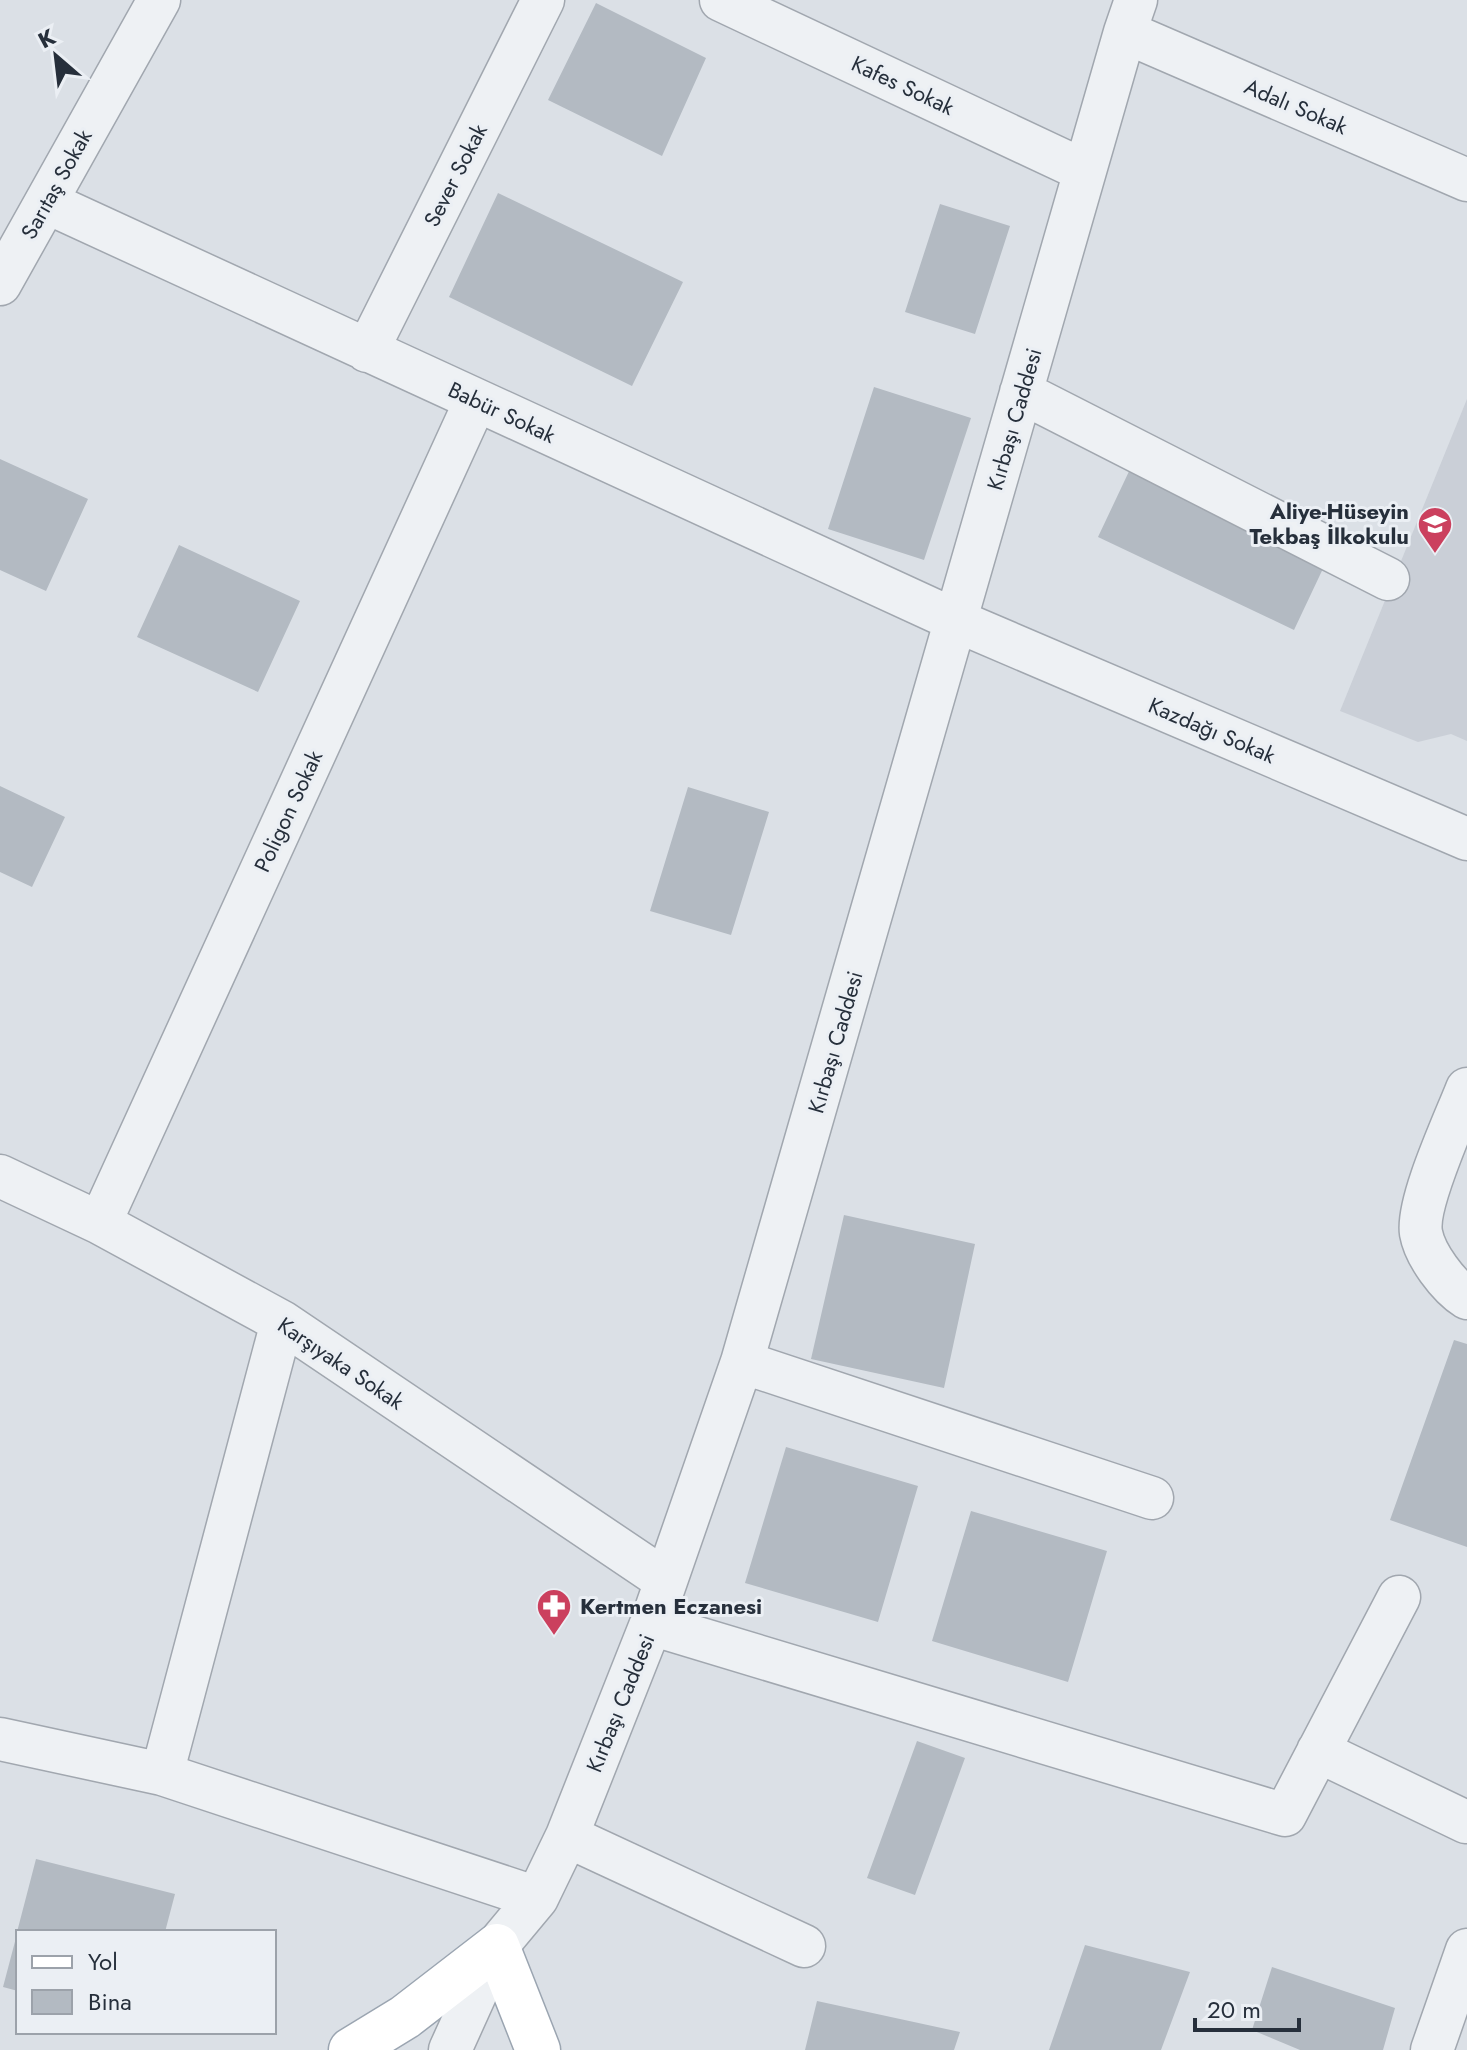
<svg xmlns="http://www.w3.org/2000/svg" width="1467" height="2050" font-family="Jost,sans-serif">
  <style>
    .built { fill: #cacfd7 }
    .building { fill: #b3bac2 }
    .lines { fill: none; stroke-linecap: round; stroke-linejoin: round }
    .minor-casing { stroke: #a1a7af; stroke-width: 45 }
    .major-casing { stroke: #9ba5b1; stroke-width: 47 }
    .minor { stroke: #eef1f4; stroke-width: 42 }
    .major { stroke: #fff; stroke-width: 44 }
    .labels { text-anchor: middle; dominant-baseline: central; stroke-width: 6; stroke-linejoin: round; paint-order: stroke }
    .street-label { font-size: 22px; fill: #262f3b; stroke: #ebeff4 }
    .poi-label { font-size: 22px; font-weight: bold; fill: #262f3b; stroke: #ebeff4; text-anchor: end }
  </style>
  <rect width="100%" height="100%" fill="#dbe0e6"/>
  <path class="built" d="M1467,399V741L1451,734L1418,742L1340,711Z"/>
  <path class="building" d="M596,3L706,58L662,156L548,100Z
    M498,193L683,282L632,386L449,297Z
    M940,204L1010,226L975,334L905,312Z
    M874,387L971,418L924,560L828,529Z
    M0,459L88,499L46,591L0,570Z
    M1132,465L1328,558L1294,630L1098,537Z
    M179,545L300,601L258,692L137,637Z
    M0,786L65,817L32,887L0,872Z
    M688,787L769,812L731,935L650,911Z
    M844,1215L975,1244L944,1388L811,1359Z
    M1454,1340L1467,1344V1547L1390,1520Z
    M786,1447L918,1486L878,1622L745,1583Z
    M971,1511L1107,1551L1068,1682L932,1641Z
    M917,1741L965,1758L915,1895L867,1878Z
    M36,1859L175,1894L165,1932H17Z
    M17,1934H18V1991L3,1987Z
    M1085,1945L1190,1972L1161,2050H1049Z
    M1272,1967L1395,2008L1383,2050H1300L1252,2030Z
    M817,2001L960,2032L954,2050H805Z"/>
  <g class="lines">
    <g class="minor-casing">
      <path id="minor" d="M721,0L1085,171
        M1125,32L1467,180
        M46,202L957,621L1467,839
        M0,284L159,0
        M367,351L543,0
        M1021,392L1388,579
        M1467,1089C1455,1120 1416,1203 1421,1233C1425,1255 1448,1286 1467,1298
        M0,1176L100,1223L282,1322L665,1580
        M100,1223L476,400
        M742,1362L1152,1498
        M651,1624L1285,1815L1399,1597
        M0,1739L162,1774L537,1898
        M1318,1751L1466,1822
        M162,1774L282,1322
        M567,1836L804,1946
        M450,2050L497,1946L537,1898L567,1836L651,1624L742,1362L1125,32L1136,0
        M1432,2050L1467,1950"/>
    </g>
    <g class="major-casing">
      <path id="major" d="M351,2050L405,2017L497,1946L538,2050"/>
    </g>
    <use href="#minor" class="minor"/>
    <use href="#major" class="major"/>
  </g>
  <defs>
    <g id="school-pin" transform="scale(1.8)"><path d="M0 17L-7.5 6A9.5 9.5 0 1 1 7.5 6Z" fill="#cb405e" stroke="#ebeff4"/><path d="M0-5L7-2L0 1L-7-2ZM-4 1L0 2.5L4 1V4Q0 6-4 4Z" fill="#fff"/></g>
    <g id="pharmacy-pin" transform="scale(1.8)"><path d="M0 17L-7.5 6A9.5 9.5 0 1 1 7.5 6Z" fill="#cb405e" stroke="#ebeff4"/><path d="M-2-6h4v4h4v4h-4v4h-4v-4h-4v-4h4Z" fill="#fff"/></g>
  </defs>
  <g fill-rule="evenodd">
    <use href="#school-pin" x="1435" y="524"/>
    <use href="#pharmacy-pin" x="554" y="1606"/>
  </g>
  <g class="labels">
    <g class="street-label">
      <text transform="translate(903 85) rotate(25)">Kafes Sokak</text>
      <text transform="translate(1296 106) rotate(23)">Adalı Sokak</text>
      <text transform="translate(455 175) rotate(-63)">Sever Sokak</text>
      <text transform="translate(56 184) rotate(-61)">Sarıtaş Sokak</text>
      <text transform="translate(502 412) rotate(25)">Babür Sokak</text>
      <text transform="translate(1014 419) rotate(-74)">Kırbaşı Caddesi</text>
      <text transform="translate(1212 730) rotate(23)">Kazdağı Sokak</text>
      <text transform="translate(288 811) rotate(-65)">Poligon Sokak</text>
      <text transform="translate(835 1042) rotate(-74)">Kırbaşı Caddesi</text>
      <text transform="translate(341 1363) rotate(34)">Karşıyaka Sokak</text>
      <text transform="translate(620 1703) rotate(-68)">Kırbaşı Caddesi</text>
    </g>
    <g class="poi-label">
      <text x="1409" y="511">Aliye-Hüseyin<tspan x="1409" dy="25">Tekbaş İlkokulu</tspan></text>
      <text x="580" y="1606" text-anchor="start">Kertmen Eczanesi</text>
    </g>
  </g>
  <rect x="16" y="1930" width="260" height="104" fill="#ebeff4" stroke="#9ca2aa" stroke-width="2"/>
  <rect x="32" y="1956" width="40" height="12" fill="#ffffff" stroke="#9ca2aa" stroke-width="2"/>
  <text x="88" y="1970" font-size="24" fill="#262f3b">Yol</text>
  <rect x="32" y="1990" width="40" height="24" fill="#b3bac2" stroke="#9ca2aa" stroke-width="2"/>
  <text x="88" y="2010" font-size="24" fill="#262f3b">Bina</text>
  <g transform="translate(56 56) rotate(332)" stroke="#ebeff4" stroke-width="6" paint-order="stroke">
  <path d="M0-6L14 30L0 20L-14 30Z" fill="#262f3b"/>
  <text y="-12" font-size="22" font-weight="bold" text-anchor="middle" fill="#262f3b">K</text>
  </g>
  <path d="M1195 2018v12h104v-12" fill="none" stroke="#262f3b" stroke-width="4"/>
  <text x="1207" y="2018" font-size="24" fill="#262f3b" stroke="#ebeff4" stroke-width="6" paint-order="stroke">20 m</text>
</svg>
